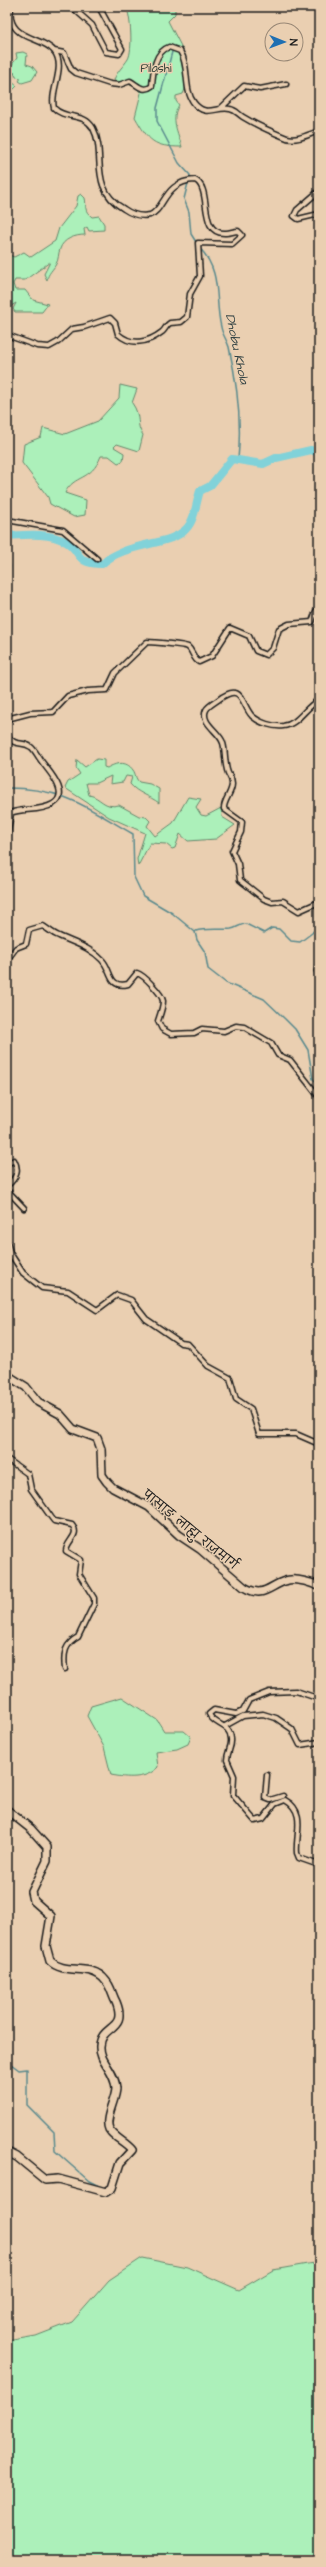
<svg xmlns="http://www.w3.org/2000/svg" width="326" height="2567" font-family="'Architects Daughter','Playpen Sans Deva',sans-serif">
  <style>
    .green { fill: #acf0ba; stroke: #64866b }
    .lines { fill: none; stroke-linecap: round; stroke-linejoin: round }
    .stream { stroke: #59898d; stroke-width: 1.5 }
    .river { stroke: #81d2d9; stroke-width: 8 }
    .street-casing { stroke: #1c1c1c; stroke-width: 7 }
    .primary-casing { stroke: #1c1c1c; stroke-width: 10 }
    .street { stroke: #eacfb1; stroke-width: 4 }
    .primary { stroke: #eacfb1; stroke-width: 7 }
    .labels { text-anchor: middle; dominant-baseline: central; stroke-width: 3; stroke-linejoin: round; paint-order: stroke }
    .park-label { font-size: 12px; fill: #39463c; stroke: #eacfb1 }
    .street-label { font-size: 12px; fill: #1c1c1c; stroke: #eacfb1 }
    .water-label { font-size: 13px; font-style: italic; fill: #304042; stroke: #eacfb1 }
  </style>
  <rect width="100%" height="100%" fill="#eacfb1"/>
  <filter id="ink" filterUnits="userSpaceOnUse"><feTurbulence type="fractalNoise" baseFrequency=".025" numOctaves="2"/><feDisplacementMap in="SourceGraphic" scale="8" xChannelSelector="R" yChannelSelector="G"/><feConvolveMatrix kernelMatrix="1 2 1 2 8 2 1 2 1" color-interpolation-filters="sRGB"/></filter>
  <g filter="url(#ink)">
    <path class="green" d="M126,7L175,8V14L168,21L183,50L185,89L183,94L176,96V101L179,105C170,119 178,132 182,147C153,147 149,141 135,117L141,93L134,86L114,80C117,71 123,67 128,59C133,51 131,15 126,7Z
      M23,52L27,54L26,64L32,66L37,72L32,80L22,83L19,81L21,78L16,77L14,72L12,82L17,86L7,96V71L17,58L16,53Z
      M81,194L85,198C87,207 83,210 92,217L99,216L104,224V230L89,231L87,227L84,229L85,235C75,235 63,239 60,249C58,254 59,259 56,264C53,270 48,273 47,280L44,274L50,262L25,280H15L13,284L15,290H25L33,300L48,304L42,312H15L13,309L16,303L8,308L9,318L7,321V249L10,251L9,255L14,257L24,252L31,257L55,241L59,228L76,206L78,196Z
      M120,385L137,389L132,403C142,417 135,425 143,435L139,451L117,444L114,447L124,453L123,461L118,463L109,456H101C91,482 74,474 65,493L86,500L85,515L74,517L50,504L48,497L22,463L24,444L41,437L43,428L65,434L98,421L119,398Z
      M97,759L104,760V767L107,768C116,763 126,760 133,770C136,774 135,778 139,782L150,784L159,789V803C150,796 137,793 130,784L132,777L126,776L123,782L110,784L111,776L96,783H86L89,795C101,797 104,809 119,805L139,816L146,817L150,821L147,826L155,836L173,823L188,797L201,799L196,807L201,815L206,816L221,808L222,817L235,825L216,839L188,841L180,834L175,848L172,849L166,844L150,843L138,866L137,859L145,833L109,817L65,788L68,782L80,774L76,768L77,760L85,767Z
      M122,1697L157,1720L164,1731H184L191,1737L188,1744L177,1749L156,1752L158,1767C146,1780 127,1778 111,1775L104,1747L87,1716L91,1706Z
      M142,2258L187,2267L239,2290L273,2270L319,2262V2560H7V2341L36,2336L72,2322L109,2280Z"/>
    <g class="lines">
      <path class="stream" d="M172,52L157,108V121L179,163L190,175L184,199L189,212L191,234L196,242
        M199,247C223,273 214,298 221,327C222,334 227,340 229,347C237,383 242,422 238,459
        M7,562L10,566L7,587
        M7,788C64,788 86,807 133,834L134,877L143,896L172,913L195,932L197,940L205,952L208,969L226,983L264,999L285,1019L295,1029L308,1050L313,1079L319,1084
        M196,931C203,928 222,930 231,929C237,928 240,924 246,924L264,933L272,928L279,929L291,941L300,942L312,933L319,924
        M7,2061L19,2070L27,2069V2105L54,2132L55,2151L89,2181L103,2188"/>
      <path class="river" d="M7,536C25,535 49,532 66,542C81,550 74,564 102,564C124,542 171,546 186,529C195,520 196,503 200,491L210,486L232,459L263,464L276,458L311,450L319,453"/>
      <g class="street-casing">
        <path id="street" d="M72,7L92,25L106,52L119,54L122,49L99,7
          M54,51L64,53L71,69L76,73L110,84L119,85L130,81C138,85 143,93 152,86C153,73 154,52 169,47L180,51C190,66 183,89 194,103C206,118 216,106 230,109C236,110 238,114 243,117C256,125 272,132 287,138C298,141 309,134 319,131
          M221,108L244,86L260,89L286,84
          M319,191L297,210L294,216L298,219L319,214
          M7,335L37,346L49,347L58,342L72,329L84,327L110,318L115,323L118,334C131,346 148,343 162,332C165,330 166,325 170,323L181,322L187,317L190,294L200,276L198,243L232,244L242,235L238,231C234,231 230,233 226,233C197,235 213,188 195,180C164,181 164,211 150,215C141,217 131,214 124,209C87,187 107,154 93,128C84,112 65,120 54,108C49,91 67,67 54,51C41,35 6,41 11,7
          M7,520L63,530L97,559
          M319,700C305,707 299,724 283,726C273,727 260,723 252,716C241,704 243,681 218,700C214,703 208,706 206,710C200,723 220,732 223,743C226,753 224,763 228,773C230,777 232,779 232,784C232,793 223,801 224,809L242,822L241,832L232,851L238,864L240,880L264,899L272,902L283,901L299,911L319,902
          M7,719L30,713L53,712L68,696L88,691L107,690L115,673L147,642C153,642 185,645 188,647C193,651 193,659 199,662L212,656L230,628L249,636L256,651L266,655L273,648L279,629L289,624L312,622L316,611L319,610
          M7,735C16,748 21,740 31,747C35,750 37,755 40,759C46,769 72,793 53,804C40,812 21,808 11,813L7,838
          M7,960L16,948L26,944L29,930L43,926C48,929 53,934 59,936C74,943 90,947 102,960C112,970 108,989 128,984L137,973C144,975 162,994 163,1001C163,1007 160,1015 158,1021L162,1029L171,1034L194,1033L202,1029L224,1031L236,1026L244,1027L271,1043L278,1055L290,1060L319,1097
          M319,962L317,971L319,978
          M7,1164L14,1160C20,1171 16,1178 7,1186
          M7,1190L24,1208
          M7,1241L10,1253L23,1273L42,1288L68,1291L97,1310L117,1295L131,1300L146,1319L181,1343L188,1344L208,1366L230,1378L236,1399L251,1409L259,1434H296L319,1444
          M7,1459L28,1474L31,1489L51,1517L54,1521L72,1525C81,1535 66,1541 66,1551L81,1560L79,1574L94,1598V1604L78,1637C65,1644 63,1653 65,1669
          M319,1693L314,1697L296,1691L269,1692L249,1700L243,1711L236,1714L214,1710L209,1714C214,1726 230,1723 231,1739C232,1747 227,1752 227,1760L234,1776L233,1795L255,1821L263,1819L275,1804L285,1800C307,1812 295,1835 297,1853L299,1858L319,1865
          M225,1726L243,1716L263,1714L276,1718L292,1729L300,1745L319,1742
          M267,1775L265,1798L270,1800L283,1796"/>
      </g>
      <g class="primary-casing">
        <path id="primary" d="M7,1375L26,1387L38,1402L60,1414L73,1429L97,1438L101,1449L102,1475L107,1482L113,1488L149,1507L179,1535L200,1549L244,1587C263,1599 269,1586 285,1581C295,1577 309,1582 319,1586
          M7,1810L31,1829L47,1847V1861L32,1892L34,1901L51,1916L46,1946L50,1961C65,1976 91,1962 105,1980C111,1986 112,1995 116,2002C128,2031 101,2024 100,2046C99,2062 115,2071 116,2088C116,2100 104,2118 109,2129C114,2138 126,2142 132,2150L120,2163L112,2188L106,2192L58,2179L45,2180L17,2157L7,2152"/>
      </g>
      <use href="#street" class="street"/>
      <use href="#primary" class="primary"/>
    </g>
  </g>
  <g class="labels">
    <g class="park-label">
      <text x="156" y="68">Pilashi</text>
    </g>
    <g class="street-label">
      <text transform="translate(190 1530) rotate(39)">पासाङ् लाह्मु राजमार्ग</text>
    </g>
    <g class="water-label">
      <text transform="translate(237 349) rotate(78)">Dhobu Khola</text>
    </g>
  </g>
  <rect width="326" height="2567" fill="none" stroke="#eacfb1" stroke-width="24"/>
  <rect x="12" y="12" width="302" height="2543" fill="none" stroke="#1c1c1c" stroke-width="1.5" filter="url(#ink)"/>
  <g transform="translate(284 42) rotate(91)"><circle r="19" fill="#eacfb1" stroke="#988775"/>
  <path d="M0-3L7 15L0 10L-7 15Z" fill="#1f6fb2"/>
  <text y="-6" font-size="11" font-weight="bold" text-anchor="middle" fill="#1c1c1c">N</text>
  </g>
</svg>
